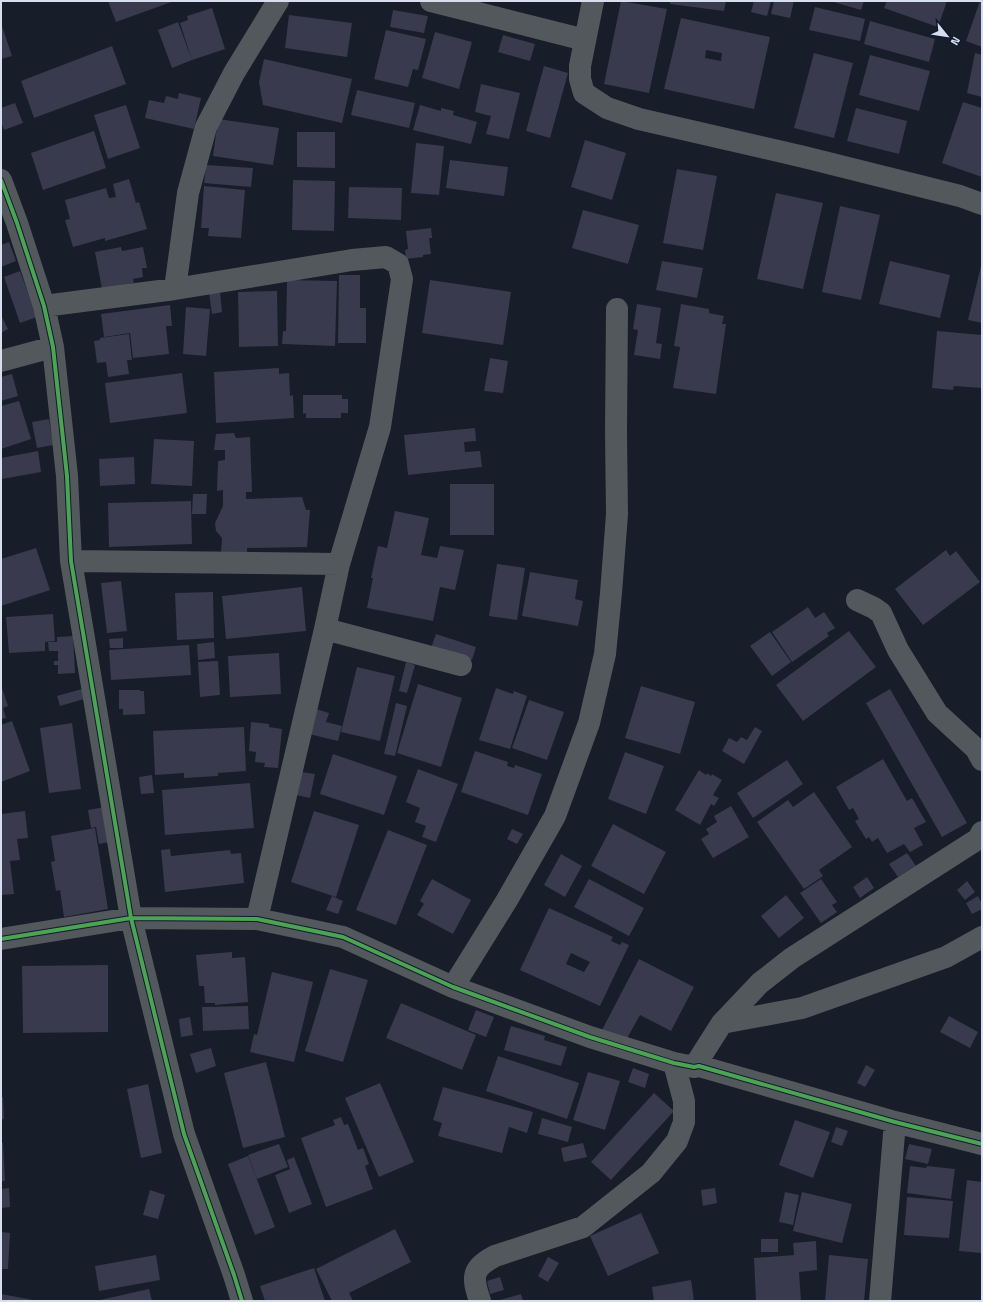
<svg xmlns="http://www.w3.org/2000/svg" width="983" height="1302" font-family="'Titillium Web',sans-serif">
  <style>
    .building { fill: #393a4d; fill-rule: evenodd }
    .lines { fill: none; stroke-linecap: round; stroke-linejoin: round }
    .street { stroke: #53585d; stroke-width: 22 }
    .cycleway-casing { stroke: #101b30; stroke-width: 6 }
    .cycleway { stroke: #4ca352; stroke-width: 4 }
  </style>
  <rect width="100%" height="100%" fill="#171d29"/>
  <path class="building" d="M108,1H174L116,22Z
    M621,1L667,9L649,93L604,84Z
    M670,1H726L724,11L670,4Z
    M754,1H771L767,16L751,12Z
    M774,1H794L790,18L771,14Z
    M830,1H864L861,10Z
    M887,1H947L938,27L884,8Z
    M980,1L982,2V47L966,41Z
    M815,7L865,19L860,41L809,30Z
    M212,8L225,49L192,60L180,23L188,20L187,16Z
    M393,10L428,16L424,33L390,27Z
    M289,15L352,23L347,57L285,48Z
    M681,18L770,37L754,109L664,89ZM706,50L722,53L721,61L705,58Z
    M870,21L935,39L929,62L864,44Z
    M178,22L192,60L172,68L158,30Z
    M1,23L12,56L1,59Z
    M386,30L426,39L418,70L413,69L408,87L374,79Z
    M435,32L472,42L459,89L422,78Z
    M503,35L535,44L530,61L498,52Z
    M112,46L126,84L34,118L21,81Z
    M814,53L853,63L834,138L794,128Z
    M975,53L982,55V97L967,93Z
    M870,55L930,71L919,111L859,95Z
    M264,59L352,79L342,123L263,105L259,82Z
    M544,66L568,73L550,138L526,131Z
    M481,84L520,93L509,139L486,134L491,116L475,112Z
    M357,90L415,103L409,128L351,115Z
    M179,93L201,98L194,129L145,118L149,100L164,103L166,96L178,99Z
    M963,102L982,108V177L942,163Z
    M15,103L23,123L4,130L1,122V108Z
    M126,105L140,148L108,159L94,115Z
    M420,105L441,111V108L454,111L453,115L477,122L471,144L413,130Z
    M856,108L907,121L899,154L847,141Z
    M218,119L279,128L273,165L213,156Z
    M94,131L106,168L43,190L31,153Z
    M297,132H335V168L297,167Z
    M585,140L626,153L612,200L571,187Z
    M416,143L444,146L439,195L411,193Z
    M450,160L508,167L504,196L446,188Z
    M206,165L253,168L251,187L204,183Z
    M677,169L717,176L703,250L663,243Z
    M129,179L136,203L139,202L147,229L105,241V238L73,247L65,220L70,219L65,200L106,188L109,198L116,197L113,184Z
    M293,180L335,181L334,231L292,230Z
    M204,186L245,190L241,238L208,236L209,228H201Z
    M349,187L402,188L401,220L348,218Z
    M776,193L823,203L803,289L757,279Z
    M840,206L880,215L861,300L822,292Z
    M583,210L639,225L628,264L572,248Z
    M431,228L432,238H429L431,254L423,255V257L406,259L405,250L408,249L406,231Z
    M9,242L16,261L1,267V245Z
    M121,247L122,251L143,247L147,268H142L143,277L133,279L134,283L102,289L95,252Z
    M662,261L703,268L697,298L656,290Z
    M890,261L950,275L940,318L879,304Z
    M981,266H982V323L968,320Z
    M20,271L37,317L20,323L4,277Z
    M339,275H360V308H366V343H338Z
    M287,280L337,281L335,346L282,344L283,331H286Z
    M430,280L511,292L503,345L422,333Z
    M220,291L222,312L212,314L209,293Z
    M277,291L278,346L239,347L238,292Z
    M637,304L661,308L656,343L662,344L660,359L634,355L638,330L633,329Z
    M681,304L709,309V313L724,316L722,324H726L716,394L673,388L680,347L674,346Z
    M170,305L172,326H166L169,354L133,358L130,333L104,337L101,314Z
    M186,307L210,309L206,356L183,354Z
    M1,315L8,329L1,333Z
    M937,331L982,335V388L954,386L953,390L932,388Z
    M129,334L132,360H127L129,374L108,377L106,362L97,363L94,341L100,340V338Z
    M490,358L508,361L503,393L484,391Z
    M279,368V374L289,373L290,396L293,395L294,418L216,423L214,372Z
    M182,373L187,413L110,423L105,383Z
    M12,374L18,396L1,401V377Z
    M303,395H342V399H348V413H341V418H306V413L303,414Z
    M19,401L31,439L1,449V406Z
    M49,419L53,445L37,448L32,422Z
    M475,428L476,441L464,442L465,452L480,451L482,467L408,475L404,435Z
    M234,433L236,438L250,437L252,492H246V499L302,497L306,510H310L307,547L247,548V554H221L222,538L216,531L215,523L223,506V490L217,491L218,461L225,460V450H214L216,434Z
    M154,439L194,441L192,486L151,484Z
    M38,451L41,472L2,479L1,458Z
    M134,457L135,484L100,486L99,459Z
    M450,484H494V535H450Z
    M193,494H207L206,514H192Z
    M191,501L192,544L109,547L108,503Z
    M395,511L429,518L421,555L437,558L440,546L464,550L455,590L440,587L433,621L367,608L373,578H371L378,546L387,548Z
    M36,548L50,590L1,606V559Z
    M946,550L950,556L956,551L980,582L923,625L895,589Z
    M497,564L525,568L517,620L489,616Z
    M530,572L578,580L575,599L583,601L578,626L522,616Z
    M121,581L127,631L107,633L101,583Z
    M302,587L306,631L226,639L222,596Z
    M213,592L214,638L177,640L175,593Z
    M808,607L815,618L824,612L835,628L827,633L829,636L792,662L772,632Z
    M53,614L55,641L45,642V651L9,653L6,617Z
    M849,631L876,667L803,721L776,685Z
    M770,632L791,662L772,676L750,646Z
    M436,634L476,647L472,660L431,648Z
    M73,636L75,673L58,674V665H54V661H58V651H49L48,642H57V637Z
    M123,638V648H110L109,639Z
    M214,642L215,658L198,660L197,644Z
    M189,645L191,675L111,680L109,650Z
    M279,653L281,694L230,697L228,656Z
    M218,661L220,695L200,697L198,662Z
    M406,662L415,665L407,693L399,691Z
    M357,667L395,676L380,741L341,732Z
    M418,684L462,698L441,767L397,753Z
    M1,685L8,706L3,708L6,718L1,719Z
    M641,686L695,702L680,754L625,738Z
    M496,688L513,694L514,691L527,696L510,749L479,740Z
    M82,689L84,699L60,706L57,696Z
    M890,689L967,823L942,837L866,703Z
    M119,690H140V691H144L145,714L123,715V709H119Z
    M529,700L564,712L547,760L512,748Z
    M396,703L407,706L395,756L384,754Z
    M316,709L329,713L326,722L342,726L338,741L309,734Z
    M12,721L30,771L1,782V725Z
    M251,722L269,724V727L282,729L278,768L264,767L265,763L255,762L256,752L249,751Z
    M72,723L81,789L49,793L40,728Z
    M244,727L246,771L218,773V776L184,778V773L155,775L153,731Z
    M755,727L762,731L744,764L722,751L729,738L737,742L741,737L747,740Z
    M475,751L508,762L507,766L514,768L515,765L542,774L528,815L461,792Z
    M625,752L664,766L646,814L608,799Z
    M333,754L397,776L384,815L320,794Z
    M883,759L907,801L912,798L926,822L914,828L923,845L910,852L904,844L887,853L878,838L872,842L869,837L866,839L855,821L859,819L853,808L849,810L836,787Z
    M787,760L803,784L753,818L737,793Z
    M418,769L458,784L436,842L422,837L426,826L415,822L420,808L406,802Z
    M699,770L706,775L707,773L711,776L712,774L722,780L713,795L719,798L714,806L711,804L700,825L675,810Z
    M301,772L315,774L310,798L296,795Z
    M152,775L154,793L141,794L139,777Z
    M250,783L254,828L165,835L162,790Z
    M814,792L852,847L819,870L823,876L804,889L757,822L788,800L793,807Z
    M731,806L749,837L713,858L701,839L709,834L706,829L717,822L714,816Z
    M105,807L110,842L99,844L96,827L91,828L88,810Z
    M25,811L28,838L17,839L20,860L10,861L14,894L1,895V814Z
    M314,811L359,825L336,897L291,882Z
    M613,824L666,852L644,894L591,866Z
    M95,828L108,909L64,917L60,890L56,891L51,862L55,861L51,836Z
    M512,829L523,834L517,844L507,839Z
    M388,830L427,845L396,925L356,910Z
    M170,849L171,856L230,850L231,854L241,853L244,883L165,892L161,850Z
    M907,853L916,866L898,877L889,864Z
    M561,854L582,866L565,897L544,885Z
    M867,877L874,888L860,898L853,887Z
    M432,879L471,900L453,934L417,915L424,904L420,901Z
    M589,879L644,908L629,936L574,907Z
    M821,879L837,902L832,905L837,912L821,923L800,893Z
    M967,881L975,892L965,900L957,890Z
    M786,895L804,918L779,938L761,916Z
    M332,896L343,901L338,914L326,910Z
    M978,896L982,904V909L972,914L966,903Z
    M549,908L613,937L611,941L620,945L622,942L629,945L600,1006L520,970ZM571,953L590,962L584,972L566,964Z
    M232,952V958L245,957L248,1002L215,1005V1003H205L204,986H199L196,955Z
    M639,959L694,987L671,1031L640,1015L625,1042L602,1030Z
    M108,965V1032L23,1033L22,966Z
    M330,969L368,980L343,1062L305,1051Z
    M272,972L313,982L294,1062L250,1052L254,1034L257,1035Z
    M401,1003L476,1035L462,1070L386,1038Z
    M248,1006L249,1029L203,1031L202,1007Z
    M476,1010L494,1017L486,1037L468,1030Z
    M949,1016L978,1032L970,1048L940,1032Z
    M190,1017L193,1035L181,1037L179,1019Z
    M511,1026L545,1036L544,1040L567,1047L561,1066L504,1050Z
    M211,1048L216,1066L196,1073L190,1054Z
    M498,1056L579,1083L567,1119L486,1091Z
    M266,1062L285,1137L243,1148L224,1073Z
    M866,1065L875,1070L865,1087L857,1083Z
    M633,1068L649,1074L645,1088L628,1082Z
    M588,1072L620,1081L605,1130L573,1120Z
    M380,1083L414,1162L379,1177L345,1098Z
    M148,1084L162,1153L141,1158L127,1089Z
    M443,1087L533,1112L527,1133L509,1127L502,1153L438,1136L442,1123L433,1120Z
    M654,1093L674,1111L611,1180L591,1162Z
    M1,1097H3L4,1119L1,1120Z
    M341,1117L344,1125L348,1124L358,1150L363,1148L369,1164L365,1166L373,1189L326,1207L301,1138L335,1125L333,1120Z
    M542,1118L572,1127L568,1142L538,1134Z
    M795,1120L830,1132L813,1178L779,1165Z
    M836,1127L848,1131L842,1146L831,1142Z
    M1,1143H3L5,1181H1Z
    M583,1143L587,1157L564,1162L561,1148Z
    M279,1144L288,1167L257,1179L248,1155Z
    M909,1144L932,1149L928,1164L905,1159Z
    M248,1156L275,1227L255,1235L228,1164Z
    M294,1157L312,1204L289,1213L275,1175L290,1169L287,1160Z
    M910,1166L926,1168L927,1166L955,1169L951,1199L907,1193Z
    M967,1180L982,1182V1253L959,1251Z
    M9,1188L10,1207L1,1208V1189Z
    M715,1188L717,1203L703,1206L701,1190Z
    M150,1190L165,1195L158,1219L143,1215Z
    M785,1192L799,1195L793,1225L779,1222Z
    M802,1192L852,1204L842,1243L793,1231Z
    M907,1197L953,1201L949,1238L904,1235Z
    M641,1213L659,1253L608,1276L590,1236Z
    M395,1229L411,1262L349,1293L353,1301H332L316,1269Z
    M1,1232L10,1233L8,1269H1Z
    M761,1239H778V1252H761Z
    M816,1241L817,1270L799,1272L801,1301H756L754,1258L794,1255L793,1243Z
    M156,1255L160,1280L99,1291L95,1266Z
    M829,1255L868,1259L864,1301H825Z
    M548,1257L559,1263L548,1282L538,1276Z
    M314,1268L325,1301H265L260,1286Z
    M500,1277L504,1290L490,1294L487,1281Z
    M691,1280L694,1301H654L652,1287Z
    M149,1289L152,1301H100V1300Z
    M1,1294L33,1300V1301H1Z
    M521,1294L523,1301H496Z"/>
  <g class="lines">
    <path class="street" d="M431,1L585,40
      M593,1L580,66V79L584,93L607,108L639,119L804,157L960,196L982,204
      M1,180L17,223L44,306L53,347L67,476L71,561L131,918L184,1134L234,1275L242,1301
      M175,289L188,193L206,127L234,73L278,1
      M44,306L175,289L352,260L386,257L398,264L402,279L380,427L339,564
      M1,361L53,347
      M71,561L339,564L325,629L257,919
      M857,600L874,608L881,613L898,650L937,713L976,749L982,760
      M325,629L461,665
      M1,939L131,918L257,919L343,937L453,987L590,1037L674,1063L694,1067L699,1066L895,1122L982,1144
      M453,987L507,900L555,816L589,723L605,654L611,593L617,514L616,432L617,309
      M722,1023L802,1008L946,957L982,937
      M694,1067L722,1023L760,983L792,958L978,839L982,832
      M480,1301C472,1277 471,1269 495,1256L583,1227L651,1173L677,1141L684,1122V1101L674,1063
      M880,1301L895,1122"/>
    <g class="cycleway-casing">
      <path id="cycleway" d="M1,180L17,223L44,306L53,347L67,476L71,561L131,918L184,1134L234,1275L242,1301
        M1,939L131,918L257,919L343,937L453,987L590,1037L674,1063L694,1067L699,1066L895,1122L982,1144"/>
    </g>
    <use href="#cycleway" class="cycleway"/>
  </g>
  <rect width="983" height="1302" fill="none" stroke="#d7dfee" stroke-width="4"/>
  <g transform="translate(947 36) rotate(120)" stroke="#101b30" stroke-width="3" paint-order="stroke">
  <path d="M0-3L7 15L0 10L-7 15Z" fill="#d7dfee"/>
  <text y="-6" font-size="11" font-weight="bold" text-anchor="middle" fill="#d7dfee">N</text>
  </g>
</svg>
